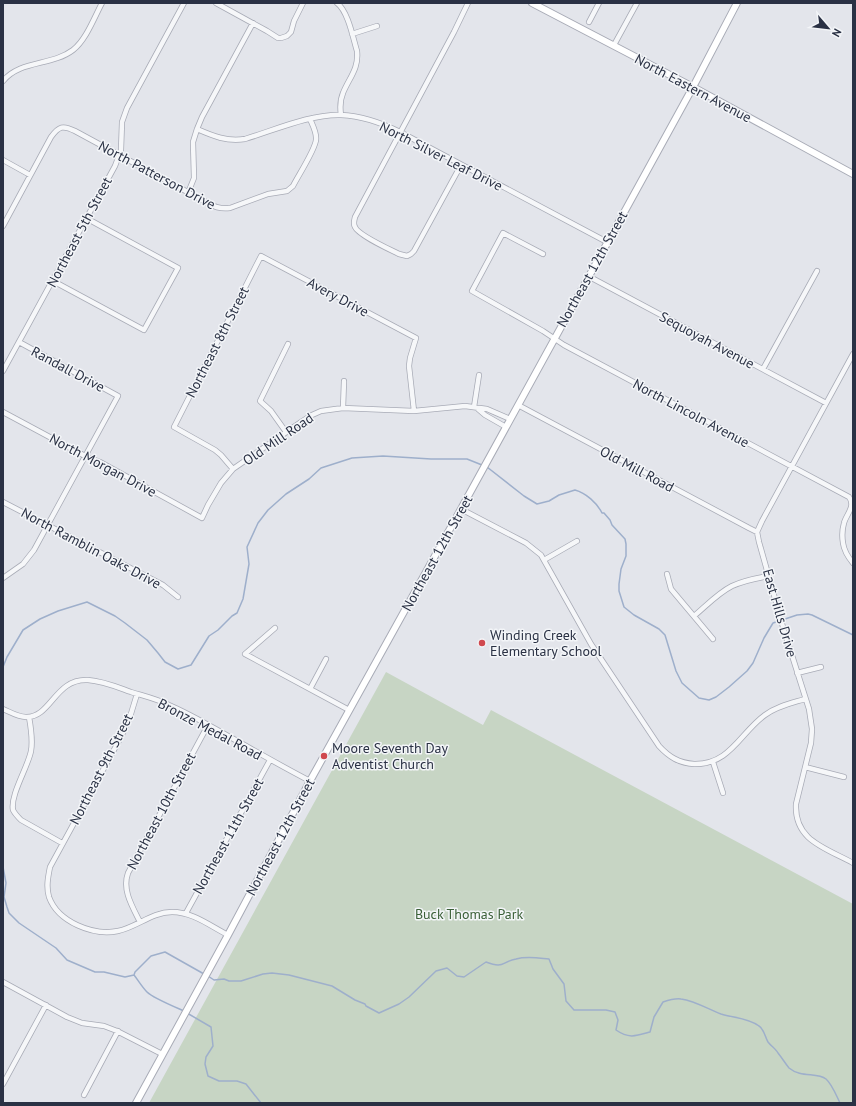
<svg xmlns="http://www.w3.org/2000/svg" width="856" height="1106" font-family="'PT Sans',sans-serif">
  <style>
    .green { fill: #c7d5c4 }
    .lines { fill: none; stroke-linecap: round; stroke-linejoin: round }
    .stream { stroke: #9eafcb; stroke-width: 1.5 }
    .street-casing { stroke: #a8abb6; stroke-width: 6 }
    .secondary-casing { stroke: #a8abb6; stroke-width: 8 }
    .street { stroke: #f6f7f9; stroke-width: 4.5 }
    .secondary { stroke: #fff; stroke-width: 6 }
    .poi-dot { fill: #d0484e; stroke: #f3f5f8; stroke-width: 1.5 }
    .labels { text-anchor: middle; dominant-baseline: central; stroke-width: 3; stroke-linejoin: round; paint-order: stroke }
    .street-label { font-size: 14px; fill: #2a3144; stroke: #f3f5f8 }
    .poi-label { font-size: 14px; fill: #2a3144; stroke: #f3f5f8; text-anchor: start }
    .park-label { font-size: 14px; fill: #3b6038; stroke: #f3f5f8 }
  </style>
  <rect width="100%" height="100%" fill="#e3e5eb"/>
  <path class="green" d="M386,672L483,725L491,710L853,904V1103H149Z"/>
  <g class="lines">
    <path class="stream" d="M487,467L524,496L537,504L549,501L559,495L575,490C586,493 597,503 602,513H604L610,520L612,525L625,539L626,544V556L621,569L619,584V591L624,607L634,615L659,629L665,635L676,671L682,683L699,698L709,700L716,697L729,687L747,671L753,663L764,638L773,623L797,615L808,614L812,615L853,635
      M3,667L7,657L23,630L40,619L58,611L87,602L115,616L125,623L147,640L158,653L165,662L178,669L191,665L209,636L218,630L232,616L237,613L243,599L249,564L247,547L258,523L268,510L286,494L309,479L321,468L352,458L383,456L431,459H467L482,465
      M3,867L6,883L4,897L7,907L9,913L19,923L56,948L67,960L95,972H104L125,977L134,975L135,972L151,956L165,952L204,974
      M134,975C138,980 142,987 147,992C153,998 175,1007 184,1011
      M208,976L214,980L224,979L229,981H241L263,974L272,973L289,975L332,986L355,1000L365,1004L366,1006L379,1013L399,1004L409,997L436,971L447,968L457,976L464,977L486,962C504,969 501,962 516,959C527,956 538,958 549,959L553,969L564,984L566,1001L574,1010H606L615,1012L618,1020L616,1030C629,1039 636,1036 650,1032L654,1017L663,1002C669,1000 675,998 681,999C695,1001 708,1009 721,1014C734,1018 748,1018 759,1026C764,1029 765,1037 768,1042C771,1046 776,1049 778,1053C782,1058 785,1063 789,1068C801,1078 817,1072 826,1079C832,1084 837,1097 840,1103
      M187,1013L211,1027L213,1046L206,1057L205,1064L208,1076L219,1081H237L246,1084L261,1103"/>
    <g class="street-casing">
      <path id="street" d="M216,3L267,31L278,38H281L287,36L291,32L294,21L303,3
        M337,3C348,11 353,38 357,51C359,69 349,78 343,93C340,100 340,108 341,115
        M589,22L599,3
        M352,34L377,26
        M614,45L637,3
        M3,81C20,60 52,66 73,50C86,40 94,18 102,3
        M197,129C213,136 227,142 245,139C275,130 310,114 341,115C362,116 382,123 400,132L607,242
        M3,160L30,175
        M461,165L414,251L411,254L407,256L399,254C389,249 358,235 355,227C353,224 354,221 355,217L454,32L468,3
        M188,193L194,178L193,142L197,129L202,117L253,23
        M3,226L51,137C59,126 63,125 75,131L206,202C215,207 219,209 230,208L268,194L287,191L293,186C298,176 315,150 316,140C317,133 313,126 310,119
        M543,254L503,233L472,291L543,331L564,345L849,497C856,506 846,515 844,523C842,530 842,537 843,543C844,551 848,557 853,563
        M588,276L826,403
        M53,281L144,330L178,268L86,218
        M853,354L762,521L757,532L759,542L783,627L809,709L812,729L811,743L796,804C794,841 826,848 853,863
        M763,369L817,271
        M3,371L115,166L121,150L122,122L127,108L184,3
        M518,405L749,528L757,532
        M474,407L479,375
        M343,408L344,381
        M478,409L485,415L506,427
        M3,412L85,456L100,462L202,518L208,505L221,483L233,469L301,422L312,415L321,411L343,408L414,411L455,407L465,406L487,409L510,419
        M286,432L271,411L260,401L288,344
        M233,469L221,455L215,450L174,427L261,256L416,338L410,358L409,366L414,411
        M3,502L163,585L178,597
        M461,509L526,543L541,555L591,644L659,746C669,757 679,763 694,764C730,765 740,733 765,715C777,706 792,703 805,699
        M544,560L577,541
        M667,574L671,589L713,639
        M3,578L23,564L34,550L118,396L19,342
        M694,616C706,606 718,593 732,586C743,581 757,578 769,576
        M275,628L245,654L349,710
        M797,673L821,667
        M310,689L326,659
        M137,694L130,717L121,737L50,867C48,877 46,887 49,897C58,922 93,936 118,931C137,927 152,912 172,912C193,912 210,926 228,935
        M3,709C10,712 18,717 26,717C51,718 55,678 88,680C103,681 117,687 131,692C144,696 157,699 169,705C190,714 210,726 230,737C257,752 283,767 310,781
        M29,717C31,728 33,740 31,751C28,767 10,795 13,810C15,814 18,817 21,820L62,843
        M713,762L723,793
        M805,767L844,777
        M186,913L270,760
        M140,922C132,906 122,890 128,873L208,725
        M3,982L67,1017L82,1023L104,1026L117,1031L162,1054
        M3,1084L46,1005
        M84,1095L118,1031"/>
    </g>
    <g class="secondary-casing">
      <path id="secondary" d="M532,3L693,87L853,174
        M136,1103L228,935L310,781L461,509L693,87L737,3"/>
    </g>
    <use href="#street" class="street"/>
    <use href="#secondary" class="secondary"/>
  </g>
  <g class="poi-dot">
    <circle cx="482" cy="643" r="4"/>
    <circle cx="324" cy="756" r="4"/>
  </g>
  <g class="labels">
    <g class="street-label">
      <text transform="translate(693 88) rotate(28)">North Eastern Avenue</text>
      <text transform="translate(441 156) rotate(27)">North Silver Leaf Drive</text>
      <text transform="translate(157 175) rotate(28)">North Patterson Drive</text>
      <text transform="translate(79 232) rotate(-62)">Northeast 5th Street</text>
      <text transform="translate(592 269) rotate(-61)">Northeast 12th Street</text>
      <text transform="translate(338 297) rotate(28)">Avery Drive</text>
      <text transform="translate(707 340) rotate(28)">Sequoyah Avenue</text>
      <text transform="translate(217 342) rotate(-63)">Northeast 8th Street</text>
      <text transform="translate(68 369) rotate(28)">Randall Drive</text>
      <text transform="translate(691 413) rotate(28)">North Lincoln Avenue</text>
      <text transform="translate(278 439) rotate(-34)">Old Mill Road</text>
      <text transform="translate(103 465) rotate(28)">North Morgan Drive</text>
      <text transform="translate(637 469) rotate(28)">Old Mill Road</text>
      <text transform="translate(91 548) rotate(28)">North Ramblin Oaks Drive</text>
      <text transform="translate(437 553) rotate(-61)">Northeast 12th Street</text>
      <text transform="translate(780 613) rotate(74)">East Hills Drive</text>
      <text transform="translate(210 729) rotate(28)">Bronze Medal Road</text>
      <text transform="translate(101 769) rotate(-63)">Northeast 9th Street</text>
      <text transform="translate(161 811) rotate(-62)">Northeast 10th Street</text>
      <text transform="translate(228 836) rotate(-61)">Northeast 11th Street</text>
      <text transform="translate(280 837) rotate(-62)">Northeast 12th Street</text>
    </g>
    <g class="poi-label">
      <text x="490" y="635">Winding Creek<tspan x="490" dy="16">Elementary School</tspan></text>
      <text x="332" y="748">Moore Seventh Day<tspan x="332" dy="16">Adventist Church</tspan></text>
    </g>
    <g class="park-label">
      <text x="469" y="914">Buck Thomas Park</text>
    </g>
  </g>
  <rect width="856" height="1106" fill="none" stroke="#2a3144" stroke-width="8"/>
  <g transform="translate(828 28) rotate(118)" stroke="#f3f5f8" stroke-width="3" paint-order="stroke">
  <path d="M0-3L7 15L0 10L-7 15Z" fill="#2a3144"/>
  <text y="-6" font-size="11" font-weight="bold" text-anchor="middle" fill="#2a3144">N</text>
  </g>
</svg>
